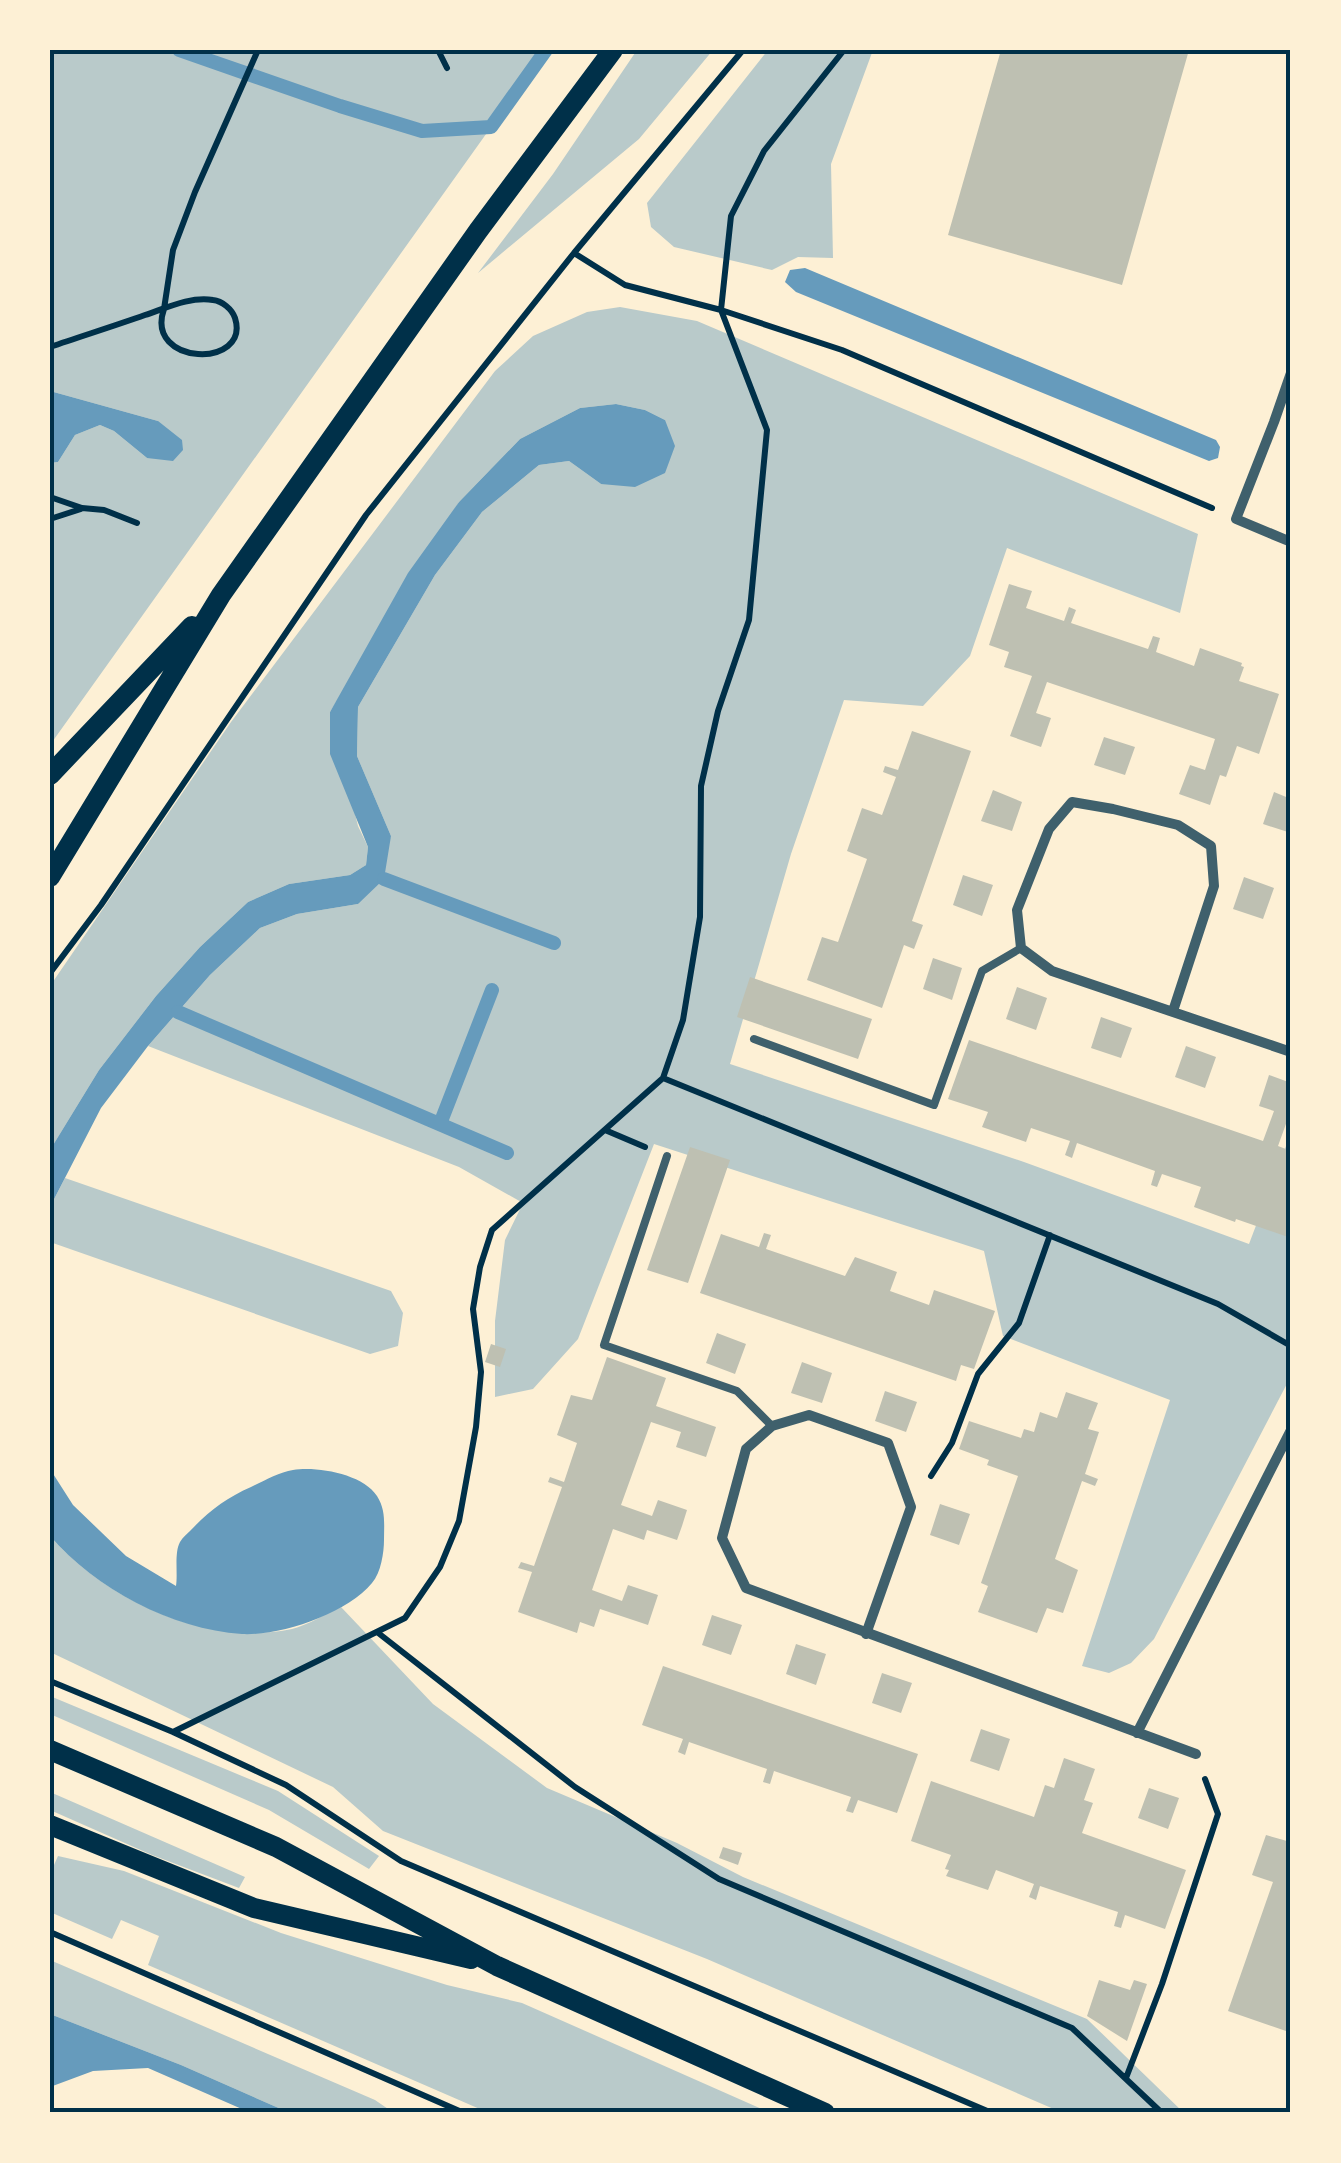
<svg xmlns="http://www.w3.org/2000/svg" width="1341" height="2163" font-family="'PT Sans Narrow',sans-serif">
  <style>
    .green { fill: #b9caca }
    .water { fill: #669bbc }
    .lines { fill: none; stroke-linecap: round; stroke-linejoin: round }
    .stream { stroke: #669bbc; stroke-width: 14 }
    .building { fill: #bec0b2 }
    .path { stroke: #003049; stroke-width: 6 }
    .service { stroke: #3f606c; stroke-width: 8 }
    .minor { stroke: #3f606c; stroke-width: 10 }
    .secondary { stroke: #003049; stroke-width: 20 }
    .neatline { fill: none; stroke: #003049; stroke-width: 4 }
  </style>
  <rect width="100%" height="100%" fill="#fdf0d5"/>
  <path class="green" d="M50,50H546L50,745V463L58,462L75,435L100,425L114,431L147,458L158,421L50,391Z
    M637,50H713L639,139L478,273L553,174Z
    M768,50H873L831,164L833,258L798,257L772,270L674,247L651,227L647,203Z
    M620,307L697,321L1198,534L1180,613L1007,548L970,656L923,706L844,700L791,854L730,1064L1024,1162L1249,1244L1291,1133V1376L1154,1639L1131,1663L1109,1673L1082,1666L1170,1400L1003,1336L984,1251L654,1144L578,1339L533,1389L495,1397V1321L505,1240L523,1203L459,1167L148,1046L210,975L260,928L297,914L358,904L391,836L357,756L358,707L435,575L482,512L539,465L569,461L601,484L665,420L645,410L616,404L580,408L520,439L459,502L330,712L358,826L368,847L366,865L350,875L289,884L248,902L200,947L156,996L99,1070L50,1150V986L231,722L495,371L533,336L587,312Z
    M65,1178L391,1291L403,1313L398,1346L370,1354L50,1242V1207Z
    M50,1536C106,1600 206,1647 292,1629C308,1625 325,1614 341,1607L433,1704L547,1788L677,1843L743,1877L1087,2019L1184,2113H1063L707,1959L383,1831L333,1787L50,1652Z
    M50,1696L278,1791L379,1856L369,1869L269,1810L50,1714Z
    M50,1792L245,1877L239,1888L152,1855L50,1810Z
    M58,1856L124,1871L281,1933L447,1985L522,2003L771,2113H489L148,1965L159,1936L121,1920L112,1939L50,1912V1874Z
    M50,1960L375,2100L394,2113H290L181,2065L50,2014Z"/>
  <path class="water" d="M805,268L1216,440L1220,447L1218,458L1209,461L796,292L785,282L790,270Z
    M50,391L158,421L182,440L183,450L173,461L147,458L114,431L100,425L75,435L58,462L50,463Z
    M616,404L645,410L665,420L675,446L665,473L635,487L601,484L569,461L539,465L482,512L435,575L358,707L357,756L391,836L384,879L358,904L297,914L260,928L210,975L148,1046L101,1108L50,1207V1150L99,1070L156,996L200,947L248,902L289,884L350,875L366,865L368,847L330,754V712L408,573L459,502L520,439L580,408Z
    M50,1469L73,1505L126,1556L176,1586C178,1574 174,1553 180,1542C183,1537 187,1534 190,1531C209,1511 226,1498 251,1487C264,1481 279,1472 293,1470C317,1466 363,1474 377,1496C386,1510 384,1524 384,1540C384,1552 381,1573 372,1583C346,1614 281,1636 242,1634C171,1629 96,1589 50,1536Z
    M50,2014L181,2065L290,2113H251L148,2068L93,2071L50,2087Z"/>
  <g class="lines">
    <path class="stream" d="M179,50L340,106L422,131L491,127L546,50
      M384,879L554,943
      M178,1012L507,1153
      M440,1124L492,990"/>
  </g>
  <path class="building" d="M1001,50H1189L1122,285L948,235Z
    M1009,584L1032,591L1026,608L1064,621L1069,607L1076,610L1071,623L1148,649L1153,636L1160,638L1156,652L1194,666L1200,648L1242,663L1241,666L1244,667L1239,681L1279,694L1259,754L1237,746L1226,777L1220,775L1210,805L1179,794L1190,765L1205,770L1215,739L1047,682L1036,713L1051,718L1041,747L1010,736L1032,676L1004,667L1009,652L989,645Z
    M912,731L971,751L912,921L923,925L914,949L904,945L882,1008L807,980L822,937L838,942L867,859L847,851L862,808L882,815L896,777L883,772L885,766L898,770Z
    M1104,737L1135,747L1125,775L1094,765Z
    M993,790L1022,802L1012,831L981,821Z
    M1274,792L1291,799V833L1263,824Z
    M963,875L993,885L982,916L953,905Z
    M1244,877L1274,888L1263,919L1233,909Z
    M933,958L962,968L952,1000L923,989Z
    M750,977L872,1019L858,1059L737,1017Z
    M1017,987L1047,998L1036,1030L1006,1019Z
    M1101,1017L1132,1028L1121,1058L1091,1048Z
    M969,1040L1263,1141L1274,1111L1259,1106L1269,1075L1291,1083V1110L1278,1146L1291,1151V1238L1236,1219L1235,1222L1194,1207L1201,1187L1162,1174L1157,1187L1151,1185L1155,1171L1077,1143L1072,1158L1065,1155L1070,1141L1031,1128L1026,1142L982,1127L988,1112L948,1099Z
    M1186,1046L1216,1057L1205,1088L1175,1077Z
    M690,1147L730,1160L688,1283L647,1270Z
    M764,1233L771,1235L766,1249L845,1276L855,1257L897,1272L890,1291L929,1305L934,1290L995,1311L974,1369L961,1365L956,1381L700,1293L721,1234L759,1247Z
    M717,1333L746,1344L735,1374L706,1363Z
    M491,1344L506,1349L500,1367L485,1362Z
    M607,1357L666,1378L656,1406L716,1427L706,1457L676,1447L681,1432L651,1422L621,1505L652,1516L658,1500L687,1510L682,1526L677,1540L647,1530L644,1540L613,1529L592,1590L622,1601L628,1585L658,1595L648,1625L600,1609L594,1627L580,1622L577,1633L518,1612L532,1572L518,1568L521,1562L534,1566L562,1487L548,1482L550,1477L564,1482L577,1443L557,1435L571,1395L592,1400Z
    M802,1362L832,1373L822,1403L791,1393Z
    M885,1391L917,1402L906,1432L875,1421Z
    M1066,1392L1098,1403L1088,1429L1099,1432L1085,1474L1098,1479L1095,1486L1082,1481L1055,1559L1078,1570L1063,1613L1047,1608L1037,1633L978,1612L988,1586L981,1583L1018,1476L987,1465L989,1460L959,1449L969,1421L1021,1438L1024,1429L1034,1432L1040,1412L1057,1418Z
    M940,1504L970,1514L959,1545L930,1535Z
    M712,1615L742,1625L731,1655L702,1645Z
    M796,1644L826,1654L816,1685L786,1674Z
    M663,1666L918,1754L897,1813L858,1800L853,1813L846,1811L851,1797L774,1771L770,1784L763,1782L767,1769L689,1742L685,1755L678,1752L683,1739L642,1725Z
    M882,1673L912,1683L901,1713L872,1703Z
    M981,1729L1010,1739L999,1771L970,1761Z
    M1064,1758L1095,1769L1084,1800L1093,1803L1082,1833L1186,1870L1165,1929L1125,1915L1121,1928L1114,1926L1118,1912L1040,1886L1036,1900L1029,1897L1034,1884L996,1870L988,1890L946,1876L949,1870L945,1869L951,1855L911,1841L931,1781L1034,1817L1045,1785L1054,1788Z
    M1149,1788L1179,1798L1168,1829L1138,1818Z
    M1290,1831L1291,2018L1286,2031L1228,2011L1273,1882L1252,1875L1266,1835L1287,1841Z
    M723,1847L742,1853L738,1865L719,1858Z
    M1099,1980L1130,1990L1134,1980L1147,1984L1127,2041L1087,2016Z"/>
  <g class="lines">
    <path class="path" d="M356,50H367
      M438,50L447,68
      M574,253L625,285L721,310L842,350L1212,508
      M50,347C82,336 114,326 145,315C166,308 191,296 213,300C222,301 232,309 235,318C251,369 144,366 164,309L173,250L195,192L258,50
      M50,497L82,508L104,510L137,523
      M50,519L81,509
      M50,973L101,905L366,515L574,253L743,50
      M663,1078L1218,1304L1291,1346
      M605,1130L645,1147
      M931,1476L952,1443L978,1374L1019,1323L1050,1235
      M377,1632L575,1787L719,1879L1072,2028L1162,2113
      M50,1681L173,1732L286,1785L401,1861L992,2113
      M173,1732L405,1618L440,1567L459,1521L476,1427L481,1372L473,1309L480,1267L492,1230L663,1078L683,1020L700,917L701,786L718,711L749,620L767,430L721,310L731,216L764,151L844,50
      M50,1932L464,2113
      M1126,2078L1162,1984L1218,1814L1205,1779"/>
    <path class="service" d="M754,1039L934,1105L982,971L1021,948
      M667,1156L604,1345L737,1391L772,1426"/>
    <path class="minor" d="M1291,373L1274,422L1236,519L1291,542
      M1173,1011L1214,886L1211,846L1178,825L1113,809L1072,802L1049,829L1017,910L1021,948L1052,971L1291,1052
      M866,1634L911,1507L888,1443L809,1415L772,1426L746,1449L722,1538L746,1588L1196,1754
      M1137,1733L1291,1430"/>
    <path class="secondary" d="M50,775L192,626
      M50,877L221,595L478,231L613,50
      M50,1750L276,1847L497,1966L825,2113
      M50,1825L254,1908L471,1959"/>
  </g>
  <rect width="1341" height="2163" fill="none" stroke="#fdf0d5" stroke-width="105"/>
  <rect x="52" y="52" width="1236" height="2058" class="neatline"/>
</svg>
